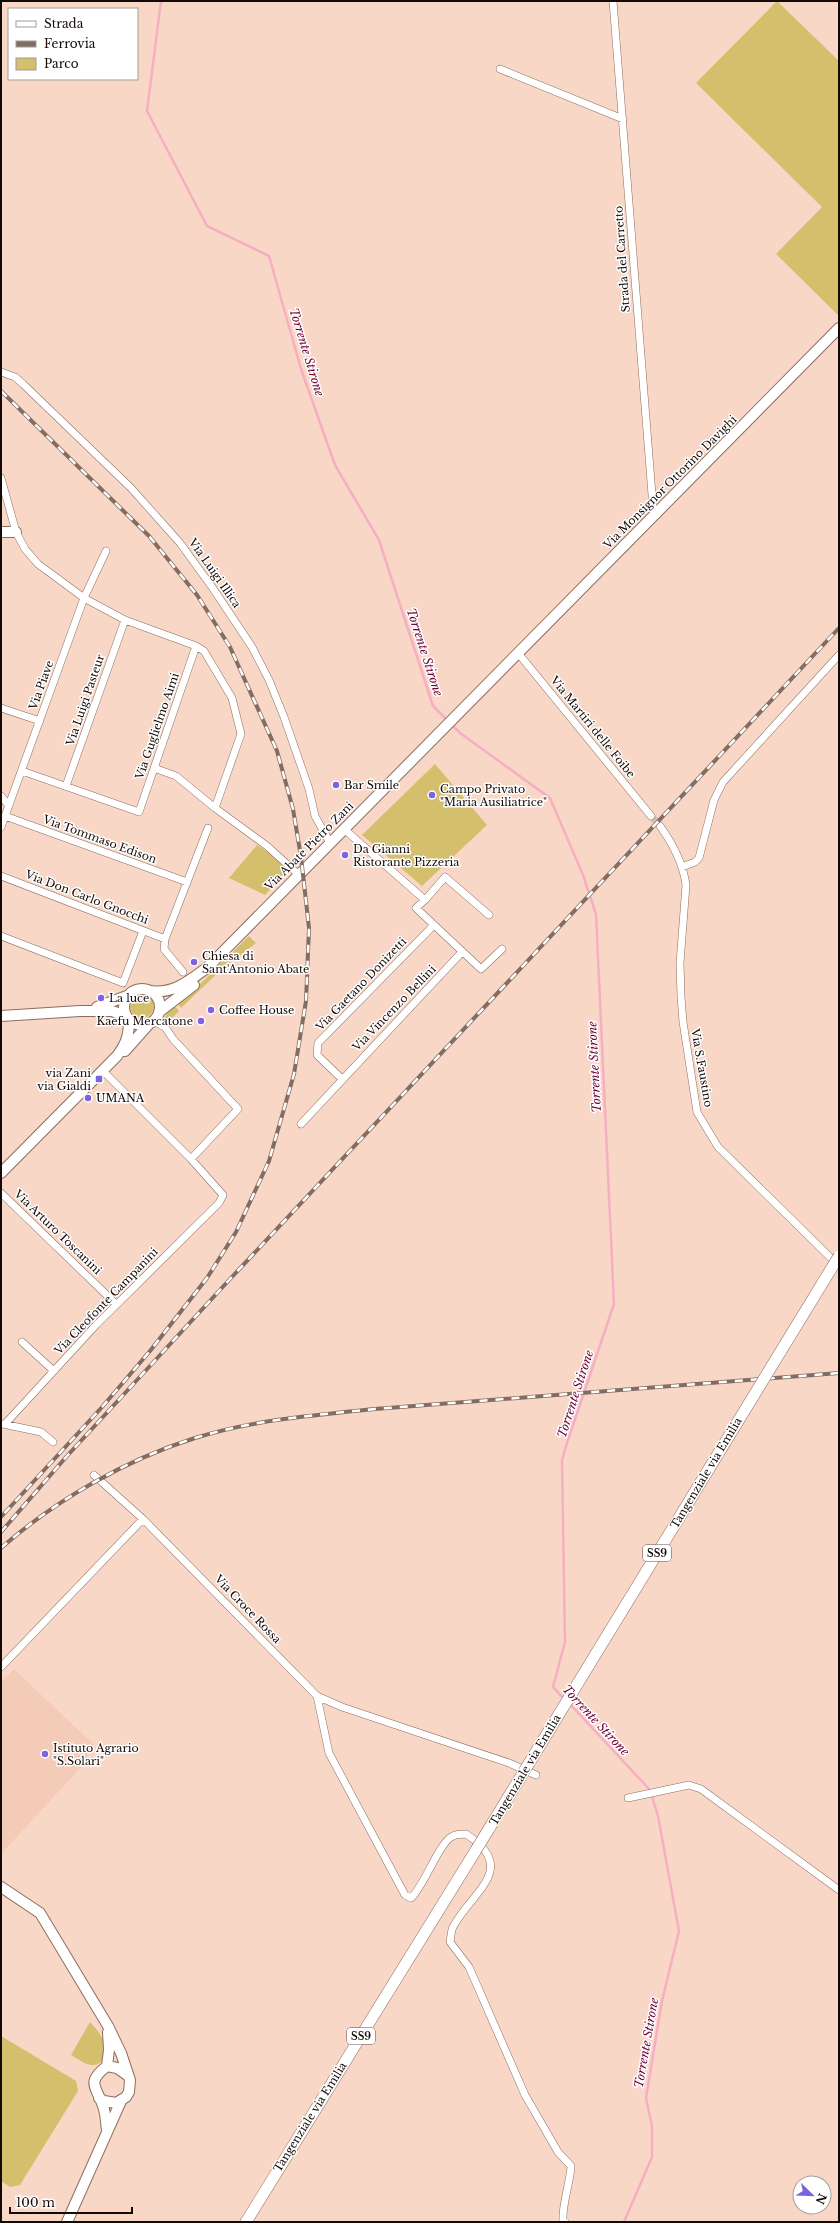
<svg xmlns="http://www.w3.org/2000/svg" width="840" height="2223" font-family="'Libre Baskerville',serif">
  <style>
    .built { fill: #f4cbb7 }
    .green { fill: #d4bf6c }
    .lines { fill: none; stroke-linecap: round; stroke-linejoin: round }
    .stream { stroke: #f6aec2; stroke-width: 2.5 }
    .street-tunnel { stroke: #d7b8a9; stroke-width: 7; stroke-dasharray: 7 3.5; stroke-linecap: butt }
    .street-casing { stroke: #8c6e5f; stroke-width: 8 }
    .secondary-casing { stroke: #8c6e5f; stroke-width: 12 }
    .primary-casing { stroke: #8c6e5f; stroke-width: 12 }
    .street { stroke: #fff; stroke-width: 7 }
    .secondary { stroke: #fff; stroke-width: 10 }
    .primary { stroke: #fff; stroke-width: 11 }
    .rail-casing { stroke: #836d63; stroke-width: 4 }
    .rail { stroke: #fff; stroke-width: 2.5; stroke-dasharray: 8; stroke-linecap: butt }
    .primary-bridge-casing { stroke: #8c6e5f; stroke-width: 12; stroke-linecap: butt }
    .primary-bridge { stroke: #fff; stroke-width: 11 }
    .poi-dot { fill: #7d63de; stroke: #fff; stroke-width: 1.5 }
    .labels { text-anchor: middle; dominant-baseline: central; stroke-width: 3; stroke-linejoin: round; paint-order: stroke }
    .shield { fill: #fff; stroke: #5a5350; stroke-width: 1 }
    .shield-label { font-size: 10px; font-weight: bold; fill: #140905 }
    .street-label { font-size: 11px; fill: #140905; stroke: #fff }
    .poi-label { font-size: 11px; fill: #140905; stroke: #fff; text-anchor: start }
    .water-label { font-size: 12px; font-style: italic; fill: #6d0236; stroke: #fff }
  </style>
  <rect width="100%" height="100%" fill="#f9d7c6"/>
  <path class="built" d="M14,1669L93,1744L84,1764L1,1854V1682Z"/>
  <path class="green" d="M777,1L839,61V316L776,254L822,207L696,83Z
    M435,764L487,825L422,886L362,835Z
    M257,845L274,856L288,869L265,895L229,878Z
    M249,936L256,943L222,969L181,1008L177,1002L193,991Z
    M130 1006a12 12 0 1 1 24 0a12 12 0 1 1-24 0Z
    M173,1004L179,1011L167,1023L163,1020Z
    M90,2022C99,2032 109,2043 103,2058C102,2062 98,2065 94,2065C86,2066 77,2058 71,2055Z
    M1,2036L76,2081L78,2091L20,2185L10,2187L1,2181Z"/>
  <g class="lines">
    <path class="stream" d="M161,1L147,111L207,226L269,256L301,369L335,465L379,540L433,706L448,721
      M451,724L460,733L550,798L583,875L596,914L614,1304L568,1440L562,1460L565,1642L553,1687L565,1700
      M569,1703L650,1790L658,1816L679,1931L662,2001L646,2098L652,2126V2157L624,2222"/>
    <path class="street-tunnel" d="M651,816L660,826"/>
    <g class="street-casing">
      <path id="street" d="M613,1L653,507L656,515
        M500,69L623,119
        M1,372L15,377L23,384L131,488L180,543L212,587L252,647L269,680L284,717L309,789L315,816L330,843
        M1,478L16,532L25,549L38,564L84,598L125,620L196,646L204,651L232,698L241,734L215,808L267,846L299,875
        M518,653L651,816
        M1,708L40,721
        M154,768L176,776L215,808
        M22,771L139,812L196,646
        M66,786L125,620
        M1,796L9,806
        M5,816L187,882
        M660,826C673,844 683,863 686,885L680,963L681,997L683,1022L697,1112L718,1147L837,1264
        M1,827L84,598L106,551
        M344,829L425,900L416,908L481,969L502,949
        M682,867L695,862L699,858L714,800L723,782L839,655
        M1,876L165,939
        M425,900L445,877L489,915
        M1,936L123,983L143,931
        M183,972L164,949L165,939L208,828
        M153,1021L165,1027L173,1039L238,1109L191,1159
        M341,1078L317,1055L318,1043L434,925
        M301,1124L462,952
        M1,1193L116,1304
        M22,1342L54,1371
        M3,1424L41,1432L53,1442
        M5,1424L96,1325L219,1203L223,1195L191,1159L102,1070
        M94,1475L143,1519
        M1,1667L143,1519L317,1696L342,1707L509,1763L536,1775
        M317,1696L329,1753L405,1895L411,1898C425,1885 439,1842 453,1836C457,1834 462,1834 466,1834C520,1869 471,1892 453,1927C451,1931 451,1937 450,1942L469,1967L525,2095L558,2152L571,2166C570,2184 562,2203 563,2221L565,2222
        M628,1798L689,1785L701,1789L839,1890"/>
    </g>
    <g class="secondary-casing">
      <path id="secondary" d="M1,532H16
        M124 1007a18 18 0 1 1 36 0a18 18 0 1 1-36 0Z
        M150,991C174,994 189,981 208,967L839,328
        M97,1007L127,996
        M159,1012L194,985
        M1,1016L80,1011H112L126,1016
        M125,1051L149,1024
        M1,1173L117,1056C126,1044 129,1036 129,1020
        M1,1887L40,1913L108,2026L121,2053L130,2080L129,2092L126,2097L116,2103L104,2101L99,2098
        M107,2066L109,2050L108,2032
        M107,2131C106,2123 106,2114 103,2106C97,2087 85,2083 107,2066L117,2068L127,2075
        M67,2222L121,2101"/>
    </g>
    <g class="primary-casing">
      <path id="primary" d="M246,2222L476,1850"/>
    </g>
    <use href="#street" class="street"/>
    <use href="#secondary" class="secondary"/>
    <use href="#primary" class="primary"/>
    <g class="rail-casing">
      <path id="rail" d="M1,391L149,536L197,595L230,647L277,751L293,809L301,857L309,928L306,1001L294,1074L269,1161L236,1232L207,1278L150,1351L103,1406L1,1517
        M1,1532L67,1456L231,1278L839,628
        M1,1548C56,1500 125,1460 195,1438C253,1420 315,1415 375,1409L839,1373"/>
    </g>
    <use href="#rail" class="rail"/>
    <g class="primary-bridge-casing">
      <path id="primary-bridge" d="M476,1850L839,1256"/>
    </g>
    <use href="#primary-bridge" class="primary-bridge"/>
  </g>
  <g class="poi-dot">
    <circle cx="336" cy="785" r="4"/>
    <circle cx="432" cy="795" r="4"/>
    <circle cx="345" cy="855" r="4"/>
    <circle cx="194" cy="962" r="4"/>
    <circle cx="101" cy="998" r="4"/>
    <circle cx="211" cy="1010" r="4"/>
    <circle cx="201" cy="1021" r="4"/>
    <rect x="95" y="1075" width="8" height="8" rx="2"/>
    <circle cx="88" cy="1098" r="4"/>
    <circle cx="45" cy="1754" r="4"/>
  </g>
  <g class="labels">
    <g class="shield">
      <rect x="643" y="1545" width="28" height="16" rx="3"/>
      <rect x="347" y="2028" width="28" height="16" rx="3"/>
    </g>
    <g class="shield-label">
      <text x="657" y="1553">SS9</text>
      <text x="361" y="2036">SS9</text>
    </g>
    <g class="street-label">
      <text transform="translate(622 259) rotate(-94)">Strada del Carretto</text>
      <text transform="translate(670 482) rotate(-45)">Via Monsignor Ottorino Davighi</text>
      <text transform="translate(215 573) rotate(55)">Via Luigi Illica</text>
      <text transform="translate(41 685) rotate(-70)">Via Piave</text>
      <text transform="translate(85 700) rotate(-71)">Via Luigi Pasteur</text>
      <text transform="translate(157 726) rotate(-71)">Via Guglielmo Aimi</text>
      <text transform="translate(593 727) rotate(51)">Via Martiri delle Foibe</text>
      <text transform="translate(100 839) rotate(20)">Via Tommaso Edison</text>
      <text transform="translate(309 846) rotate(-45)">Via Abate Pietro Zani</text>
      <text transform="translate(87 897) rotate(21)">Via Don Carlo Gnocchi</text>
      <text transform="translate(361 984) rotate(-46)">Via Gaetano Donizetti</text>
      <text transform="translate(394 1008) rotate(-46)">Via Vincenzo Bellini</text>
      <text transform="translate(702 1068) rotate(80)">Via S.Faustino</text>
      <text transform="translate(58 1232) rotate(44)">Via Arturo Toscanini</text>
      <text transform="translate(106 1301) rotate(-46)">Via Cleofonte Campanini</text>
      <text transform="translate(706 1473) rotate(-59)">Tangenziale via Emilia</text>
      <text transform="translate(248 1609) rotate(46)">Via Croce Rossa</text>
      <text transform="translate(525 1770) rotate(-59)">Tangenziale via Emilia</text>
      <text transform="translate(310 2117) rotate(-58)">Tangenziale via Emilia</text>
    </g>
    <g class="poi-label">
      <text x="344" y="785">Bar Smile</text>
      <text x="440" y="789">Campo Privato<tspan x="440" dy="13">"Maria Ausiliatrice"</tspan></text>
      <text x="353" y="849">Da Gianni<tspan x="353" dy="13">Ristorante Pizzeria</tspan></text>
      <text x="202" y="956">Chiesa di<tspan x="202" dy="13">Sant'Antonio Abate</tspan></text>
      <text x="109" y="998">La luce</text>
      <text x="219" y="1010">Coffee House</text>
      <text x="193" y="1021" text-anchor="end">Kaefu Mercatone</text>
      <text x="91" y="1073" text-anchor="end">via Zani<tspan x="91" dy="13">via Gialdi</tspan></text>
      <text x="96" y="1098">UMANA</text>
      <text x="53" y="1748">Istituto Agrario<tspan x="53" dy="13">"S.Solari"</tspan></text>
    </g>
    <g class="water-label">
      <text transform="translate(307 352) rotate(73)">Torrente Stirone</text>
      <text transform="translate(425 652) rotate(72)">Torrente Stirone</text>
      <text transform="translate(594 1067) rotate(-93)">Torrente Stirone</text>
      <text transform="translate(575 1394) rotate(-72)">Torrente Stirone</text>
      <text transform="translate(596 1720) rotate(47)">Torrente Stirone</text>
      <text transform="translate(646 2043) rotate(-80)">Torrente Stirone</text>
    </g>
  </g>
  <rect width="840" height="2223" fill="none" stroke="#140905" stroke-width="4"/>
  <rect x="8" y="8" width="130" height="72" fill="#ffffff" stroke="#a19d9b"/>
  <rect x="16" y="21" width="20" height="6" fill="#ffffff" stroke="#a19d9b"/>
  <text x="44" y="28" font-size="12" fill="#140905">Strada</text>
  <rect x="16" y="41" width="20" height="6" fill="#836d63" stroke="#a19d9b"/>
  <text x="44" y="48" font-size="12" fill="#140905">Ferrovia</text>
  <rect x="16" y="58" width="20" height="12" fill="#d4bf6c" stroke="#a19d9b"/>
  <text x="44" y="68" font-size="12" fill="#140905">Parco</text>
  <g transform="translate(812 2195) rotate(113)"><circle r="19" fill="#ffffff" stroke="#a19d9b"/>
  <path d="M0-3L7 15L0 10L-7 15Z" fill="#7d63de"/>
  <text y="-6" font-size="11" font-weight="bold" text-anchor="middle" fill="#140905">N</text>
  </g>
  <path d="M10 2207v6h122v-6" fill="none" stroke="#140905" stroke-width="2"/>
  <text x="16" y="2207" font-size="12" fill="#140905" stroke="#ffffff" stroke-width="3" paint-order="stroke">100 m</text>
</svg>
